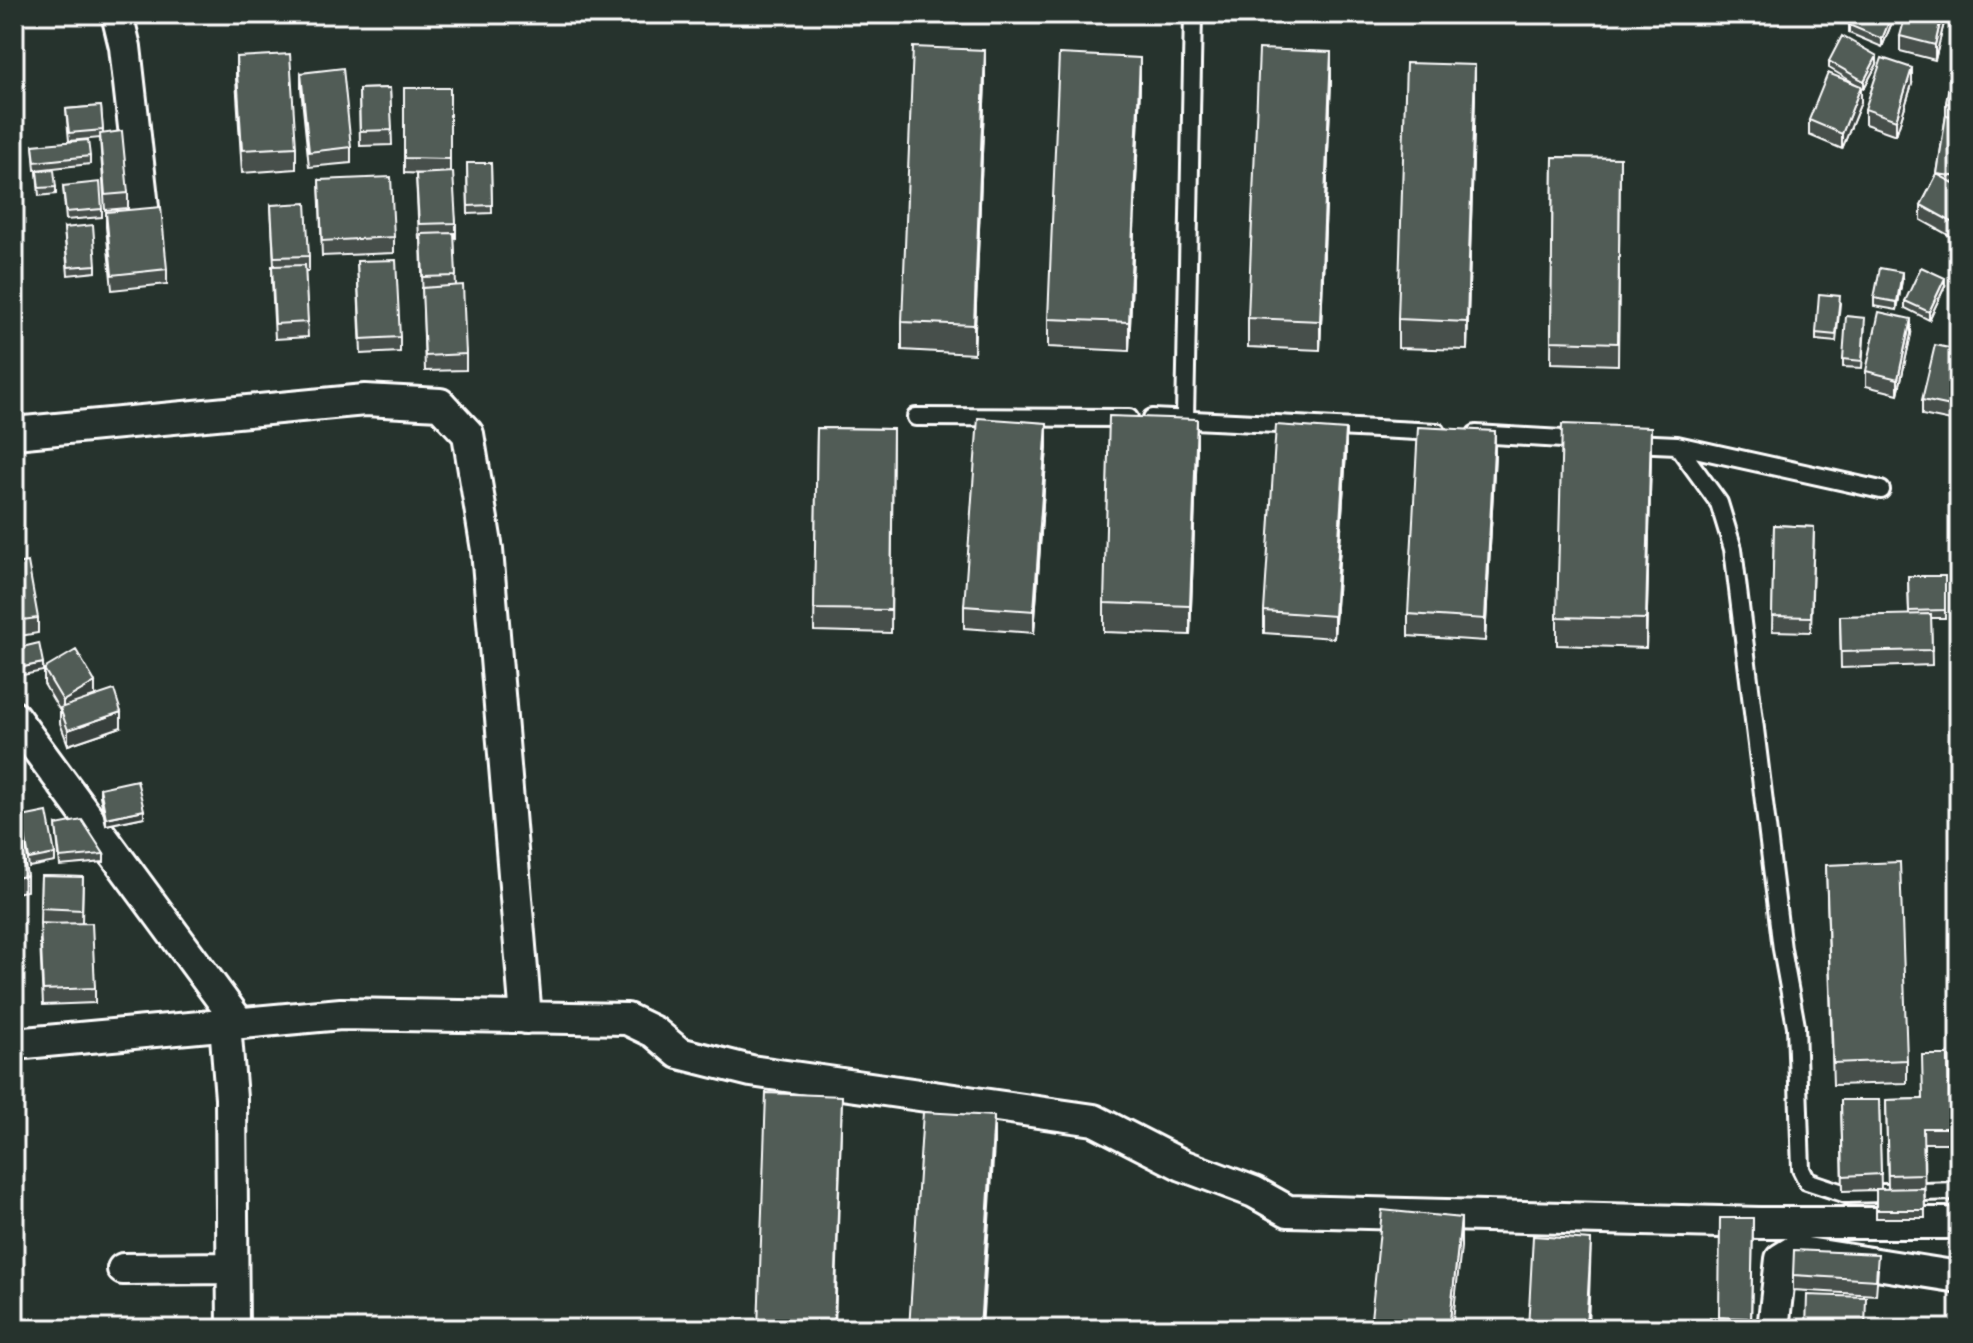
<svg xmlns="http://www.w3.org/2000/svg" width="1973" height="1343" font-family="Delius,sans-serif">
  <style>
    .lines { fill: none; stroke-linecap: round; stroke-linejoin: round }
    .service-casing { stroke: #fff; stroke-width: 22 }
    .minor-casing { stroke: #fff; stroke-width: 36 }
    .service { stroke: #26332d; stroke-width: 16 }
    .minor { stroke: #26332d; stroke-width: 30 }
    .wall { fill: #464f4b; stroke: #fff; stroke-width: 2 }
    .shaded-wall { fill: #39403d; stroke: #fff; stroke-width: 2 }
    .building { fill: #515c57; stroke: #fff; stroke-width: 2 }
  </style>
  <rect width="100%" height="100%" fill="#26332d"/>
  <filter id="ink" filterUnits="userSpaceOnUse"><feTurbulence type="fractalNoise" baseFrequency=".0125" numOctaves="2"/><feDisplacementMap in="SourceGraphic" scale="16" xChannelSelector="R" yChannelSelector="G"/><feConvolveMatrix kernelMatrix="1 2 1 2 8 2 1 2 1" color-interpolation-filters="sRGB"/></filter>
  <g filter="url(#ink)">
    <g class="lines">
      <g class="service-casing">
        <path id="service" d="M916,417L1129,418
          M1152,418L1437,432
          M1185,418L1193,14
          M1476,434L1580,440
          M1632,443L1677,445L1881,490
          M1677,445L1719,503L1733,549L1782,949L1796,1026L1801,1169L1807,1181L1846,1194L1959,1191"/>
      </g>
      <g class="minor-casing">
        <path id="minor" d="M117,14L125,47L144,216
          M14,433L365,400L440,404L468,434L487,550L526,1018
          M14,717L239,1023
          M225,1024L231,1098L233,1329
          M14,1044L341,1014L627,1019L654,1032L679,1053L751,1071L1094,1120L1182,1165L1254,1192L1288,1211L1760,1223H1959
          M123,1269L232,1268
          M1773,1329L1781,1259L1794,1251L1959,1277"/>
      </g>
      <use href="#service" class="service"/>
      <use href="#minor" class="minor"/>
    </g>
    <path class="wall" d="M1893,14V20L1882,47L1849,33V25Z
      M1944,14V23L1935,60L1900,51V36Z
      M1959,50V241L1921,220V205L1937,174L1946,115V103Z
      M236,57L296,147V169L242,173L236,79Z
      M1829,61L1877,64L1864,88L1861,87V102L1842,149L1809,135V120L1859,86L1829,68Z
      M301,73L351,147V163L309,167L301,88Z
      M985,79L974,354L902,350V322Z
      M1331,80L1320,350L1248,347V318Z
      M1912,84L1896,135L1865,124V109Z
      M1140,86L1129,351L1048,347V319Z
      M390,88L392,145L360,146L359,89Z
      M404,88H450V173L456,223V238H454L456,286L466,354V370L425,371L421,239H419L416,174H426L404,173Z
      M1475,94L1467,350L1398,348V319Z
      M101,106L103,133L128,193V208L105,210L100,138L69,141L66,109Z
      M33,145L90,156V164L35,170Z
      M1553,157L1620,158L1618,365L1551,363Z
      M467,163H491L492,213L468,214Z
      M37,171L56,187V194L39,196Z
      M319,180L394,237V253L322,256Z
      M63,186L102,209V217L66,220Z
      M271,205L309,256V271H305L308,337L275,339L272,281V266H274Z
      M106,212L167,269V284L112,290L106,227Z
      M64,228L96,265V272L68,275Z
      M357,261L400,337V352L361,354Z
      M1902,280L1897,310L1874,306V298Z
      M1945,286L1929,320L1905,308V301Z
      M1840,304L1836,342L1816,340V333Z
      M1865,325L1862,368L1843,367V359Z
      M1911,334L1898,394L1866,386V371Z
      M1959,350L1956,422L1922,415V400Z
      M817,428L893,429L891,633L814,631Z
      M1047,446L1034,633L964,628V606Z
      M1197,447L1190,635L1104,632V603Z
      M1346,452L1334,638L1264,633V611Z
      M1495,453L1485,641L1408,636V614Z
      M1651,456L1646,648L1557,645V617Z
      M1774,525L1814,527L1811,632L1772,631Z
      M14,564L38,618V633L14,637Z
      M1908,576H1945V618H1931L1932,665L1841,668L1840,616L1909,615Z
      M44,669L95,697L121,727L68,745L60,723V711L44,684Z
      M14,784L21,827V842L27,876V891L14,893Z
      M100,788L144,817L106,825L100,796Z
      M22,817L55,854V862L29,867L22,824Z
      M56,825L104,854V862L60,866Z
      M1826,865L1907,1060V1083L1833,1085Z
      M41,876L83,877L82,923L95,988V1003L43,1005L40,940L58,924L40,923Z
      M1948,1055L1950,1143H1924L1925,1218H1876V1190L1843,1191L1841,1100H1879L1881,1189H1888L1886,1100L1922,1099Z
      M1753,1218L1751,1329H1710L1719,1317Z
      M1878,1269L1876,1295L1793,1290V1275Z"/>
    <path class="shaded-wall" d="M1892,14L1893,20L1882,47V39Z
      M1942,14H1944V23L1935,60V45Z
      M985,50V79L974,354V325Z
      M1331,52V80L1320,350V321Z
      M1877,56V64L1864,88V81Z
      M1140,58V86L1129,351V322Z
      M1475,65V94L1467,350V322Z
      M1912,68V84L1896,135V120Z
      M1861,86V102L1842,149V134Z
      M1902,272V280L1897,310V302Z
      M1945,278V286L1929,320V312Z
      M1911,319V334L1898,394V379Z
      M1959,392V407L1956,422V407Z
      M1197,419V447L1190,635V606Z
      M1047,423V446L1034,633V611Z
      M1651,427V456L1646,648V619Z
      M1346,430V452L1334,638V616Z
      M1495,431V453L1485,641V619Z
      M43,663V671L18,676V668Z
      M95,682V697L63,716V701Z
      M121,712V727L68,745V730Z
      M144,810V817L106,825V818Z
      M842,1096L835,1329H834Z
      M994,1116V1145L982,1329H980Z
      M1461,1218V1247L1452,1329H1449Z
      M1591,1240L1588,1329H1586Z"/>
    <path class="building" d="M1853,14H1892L1882,39L1849,25Z
      M1906,14H1942L1935,45L1900,36Z
      M1842,36L1877,56L1864,81L1829,61Z
      M913,47L985,50L974,325L902,322Z
      M1259,49L1331,52L1320,321L1248,318Z
      M1955,49L1959,50V105L1946,103Z
      M290,54L296,147L242,150L236,57Z
      M1059,54L1140,58L1129,322L1048,319Z
      M1882,58L1912,68L1896,120L1865,109Z
      M1406,63L1475,65L1467,322L1398,319Z
      M343,68L351,147L309,152L301,73Z
      M1828,73L1861,86L1842,134L1809,120Z
      M390,88L392,130L360,131L359,89Z
      M404,88H450V159L404,158Z
      M101,106L103,130L69,133L66,109Z
      M1946,115L1959,117V177L1937,174Z
      M122,131L128,193L105,195L100,134Z
      M88,140L90,156L35,162L33,145Z
      M1553,157L1620,158L1618,343L1551,341Z
      M467,163H491L492,205L468,206Z
      M54,170L56,187L39,188L37,171Z
      M453,172L456,223L419,224L416,174Z
      M1937,174L1959,186V226L1921,205Z
      M391,177L394,237L322,241L319,180Z
      M100,182L102,209L66,212L63,186Z
      M306,203L309,256L274,257L271,205Z
      M161,207L167,269L112,275L106,212Z
      M93,225L96,265L68,267L64,228Z
      M454,233L456,276L423,277L421,234Z
      M396,260L400,337L361,339L357,261Z
      M305,265L308,322L275,324L272,266Z
      M1921,267L1945,278L1929,312L1905,301Z
      M1880,268L1902,272L1897,302L1874,298Z
      M463,285L466,354L425,356L422,288Z
      M1819,294L1840,296L1836,335L1816,333Z
      M1879,312L1911,319L1898,379L1866,371Z
      M1846,316L1865,318L1862,361L1843,359Z
      M1935,345L1959,350V392L1956,407L1922,400Z
      M1109,416L1197,419L1190,606L1104,603Z
      M978,418L1047,423L1034,611L964,606Z
      M1562,424L1651,427L1646,619L1557,617Z
      M1276,425L1346,430L1334,616L1264,611Z
      M1418,427L1495,431L1485,619L1408,614Z
      M817,428L893,429L891,610L814,609Z
      M1774,525L1814,527L1811,617L1772,616Z
      M28,562L38,618L14,621V564Z
      M1908,576H1945V610L1909,611Z
      M1931,614L1932,650L1841,652L1840,616Z
      M39,643L43,663L18,668L14,649Z
      M76,650L95,682L63,701L44,669Z
      M114,690L121,712L68,730L60,708Z
      M137,780L144,810L106,818L100,788Z
      M14,784L21,827L14,828Z
      M47,812L55,854L29,859L22,817Z
      M82,820L104,854L60,858L56,825Z
      M20,839L27,876L14,878V840Z
      M1900,862L1907,1060L1833,1063L1826,865Z
      M41,876L83,877L82,910L40,908Z
      M92,923L95,988L43,990L40,924Z
      M1922,1055H1948L1950,1128H1923L1924,1174L1888,1175L1886,1100L1923,1099Z
      M766,1093L842,1096L834,1329H758Z
      M1841,1100H1879L1881,1174L1843,1176Z
      M923,1112L994,1116L980,1329H909Z
      M1924,1188L1925,1210H1876V1189Z
      M1382,1210L1461,1218L1449,1329H1370Z
      M1720,1218H1753L1751,1319L1719,1317Z
      M1533,1236L1591,1240L1586,1329H1528Z
      M1794,1250L1878,1254L1876,1280L1793,1275Z
      M1807,1295L1866,1297L1865,1329H1806Z
      M1710,1317L1747,1318V1329H1710Z"/>
  </g>
  <rect width="1973" height="1343" fill="none" stroke="#26332d" stroke-width="48"/>
  <rect x="24" y="24" width="1925" height="1295" fill="none" stroke="#fff" stroke-width="3" filter="url(#ink)"/>
</svg>
